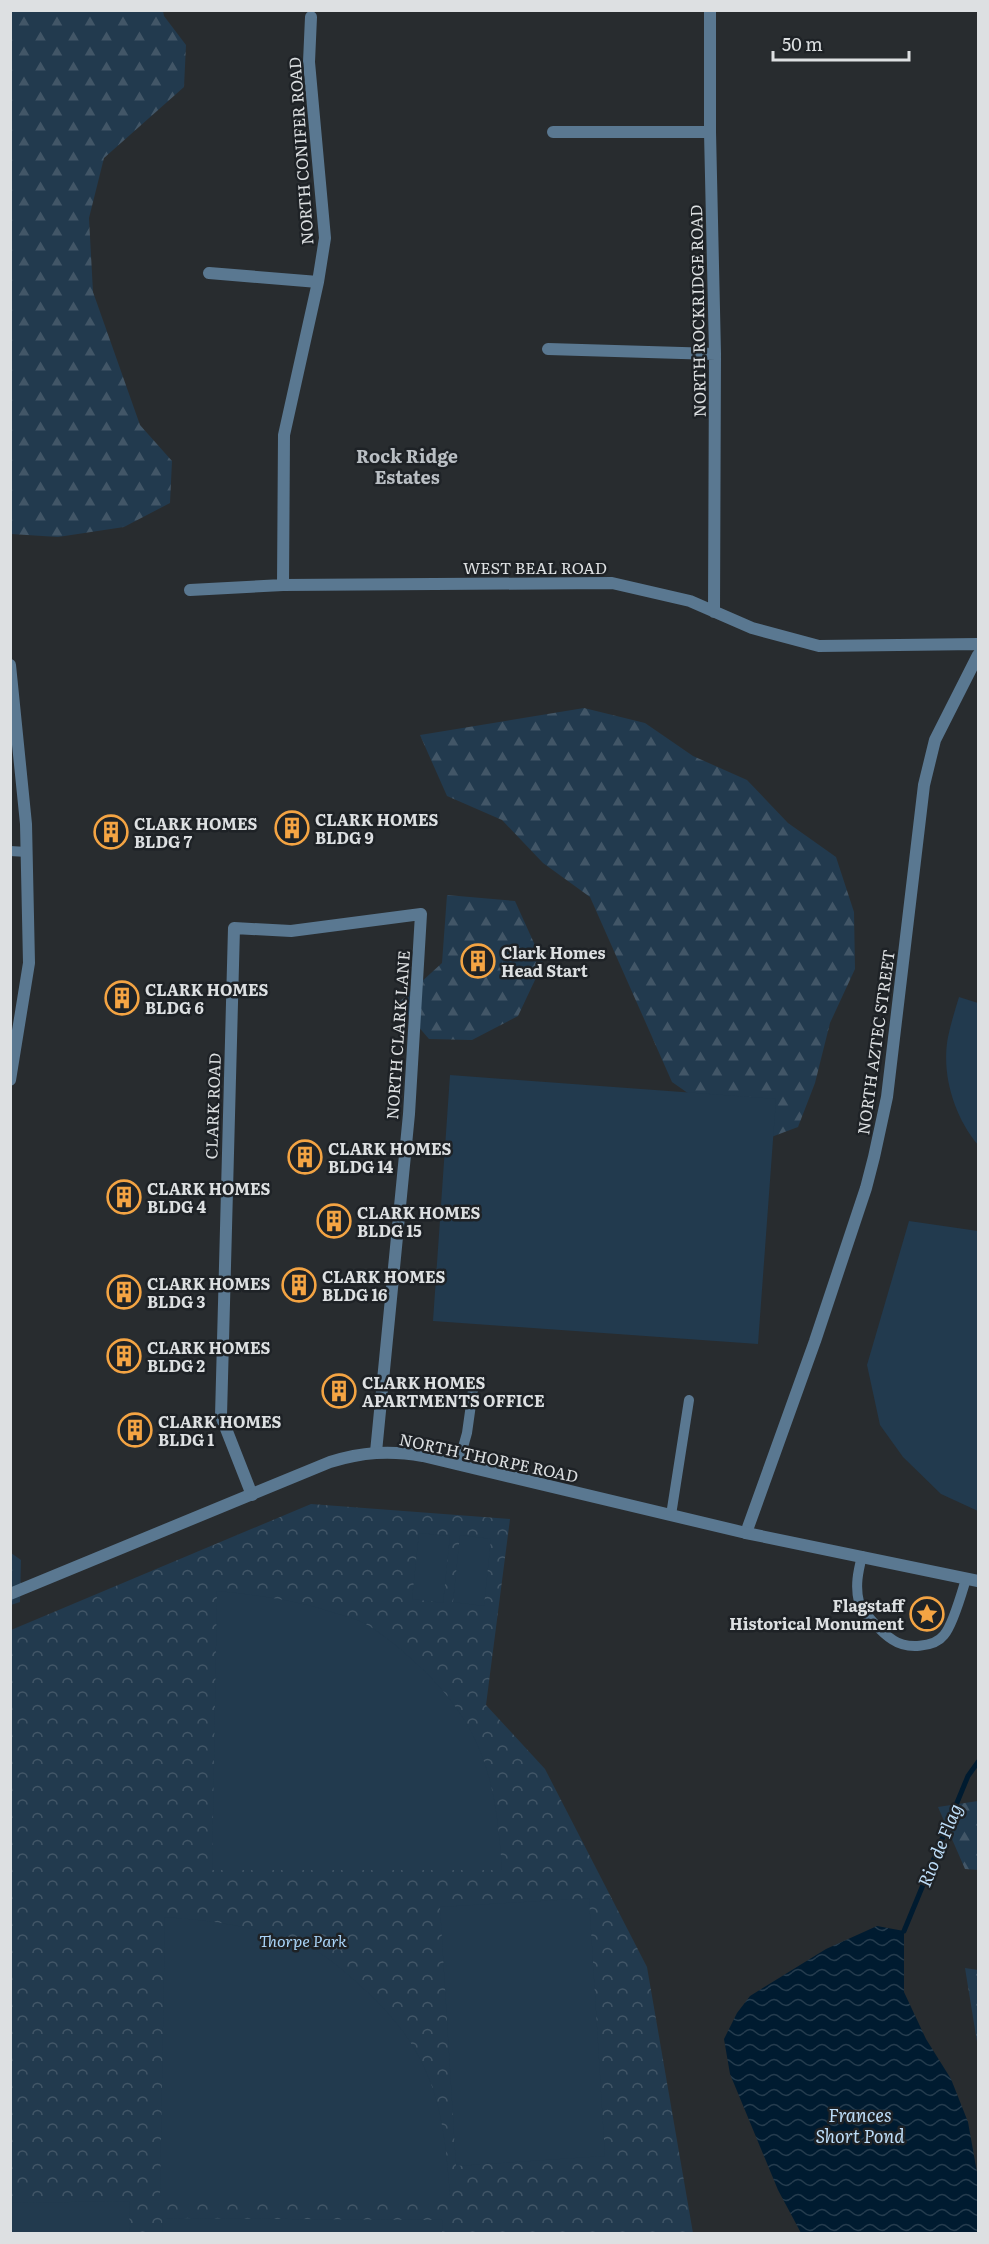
<svg xmlns="http://www.w3.org/2000/svg" width="989" height="2244" font-family="Literata,serif">
  <style>
    .forest { fill: url(#forest-firs) }
    .park { fill: url(#park-crowns) }
    .pitch { fill: #223a4e }
    .water { fill: url(#water-waves) }
    .lines { fill: none; stroke-linecap: round; stroke-linejoin: round }
    .stream { stroke: #001b30; stroke-width: 5 }
    .service { stroke: #5a7891; stroke-width: 10 }
    .minor { stroke: #5a7891; stroke-width: 12 }
    .tertiary { stroke: #5a7891; stroke-width: 12 }
    .labels { text-anchor: middle; dominant-baseline: central; stroke-width: 5; stroke-linejoin: round; paint-order: stroke }
    .street-label { font-size: 16px; fill: #dde0e2; stroke: #1e2226 }
    .poi-label { font-size: 16px; font-weight: bold; fill: #dde0e2; stroke: #1e2226; text-anchor: start }
    .park-label { font-size: 16px; font-style: italic; fill: #a9d4f8; stroke: #1e2226 }
    .neighbourhood-label { font-size: 18px; font-weight: bold; fill: #babfc4; stroke: #1e2226 }
    .water-label { font-size: 18px; font-style: italic; fill: #bdddf8; stroke: #1e2226 }
  </style>
  <defs>
    <pattern id="forest-firs" width="22" height="20" patternUnits="userSpaceOnUse" patternTransform="scale(1.5)"><rect width="22" height="20" fill="#223a4e"/><path d="M5 1l3.5 6h-7zM16 11l3.5 6h-7z" fill="#425667"/></pattern>
    <pattern id="park-crowns" width="20" height="18" patternUnits="userSpaceOnUse" patternTransform="scale(1.5)"><rect width="20" height="18" fill="#223a4e"/><path d="M2 6a3 3 0 1 1 6 0M12 15a3 3 0 1 1 6 0" fill="none" stroke="#425667"/></pattern>
    <pattern id="water-waves" width="16" height="10" patternUnits="userSpaceOnUse" patternTransform="scale(1.5)"><rect width="16" height="10" fill="#001b30"/><path d="M0 5q4-4 8 0t8 0" fill="none" stroke="#253c4e"/></pattern>
  </defs>
  <rect width="100%" height="100%" fill="#282c2f"/>
  <path class="forest" d="M10,11H163L164,16L186,45L184,87L104,158L89,218L93,292L140,425L172,461L170,503L124,527L58,537L11,534Z
    M584,708L645,723L693,756L747,780L788,823L836,857L854,912L855,969L830,1023L815,1083L798,1127L758,1142L672,1082L590,897L543,863L502,820L447,796L420,735Z
    M447,895L515,901L543,963L518,1016L472,1040L429,1039L398,1003L442,963Z
    M11,1553L21,1560L20,1602L11,1605Z
    M978,1801V1870L965,1869L938,1807Z
    M965,1968L978,1970V2048Z"/>
  <path class="park" d="M311,1504L510,1519L486,1705L545,1769L647,1967L693,2233H11V1630Z"/>
  <path class="pitch" d="M959,997L978,1003V1145C954,1116 941,1074 948,1037C951,1023 955,1010 959,997Z
    M450,1075L776,1099L758,1344L433,1321Z
    M909,1221L978,1231V1511L941,1494L903,1457L880,1425L867,1365Z
    M419,1533L450,1536L443,1603L412,1599Z
    M460,1535L491,1539L484,1606L453,1602Z
    M217,1591C258,1595 298,1600 338,1614C346,1616 356,1619 364,1623C383,1634 402,1650 418,1665C485,1728 496,1782 502,1870H212Z
    M589,1898L605,2156L456,2166L440,1907Z
    M165,1917C207,1920 247,1925 286,1939C295,1942 305,1944 312,1948C331,1959 350,1976 366,1991C433,2053 444,2107 450,2196H160Z
    M130,2201L129,2233H11V2203Z
    M162,2218L443,2220L442,2234H163Z"/>
  <path class="water" d="M877,1926L904,1931V1992L926,2039L951,2079L968,2122L978,2178V2233H801L778,2190L730,2074L724,2039L737,2013L750,1996L826,1949Z"/>
  <g class="lines">
    <path class="stream" d="M904,1931L968,1776L978,1762"/>
    <path class="service" d="M10,851L27,852
      M458,1465L467,1433L474,1383
      M671,1515L689,1400
      M862,1556C858,1572 855,1586 859,1602C863,1613 883,1634 893,1640C906,1649 934,1648 944,1635C953,1625 962,1592 966,1579"/>
    <path class="minor" d="M710,10V132L715,354L714,612
      M553,132H710
      M209,273L318,282
      M548,349L715,354
      M283,585L284,435L318,282L325,238L309,62L311,17
      M190,590L283,585L612,583L690,601L752,628L819,646L978,644
      M10,665L26,824L29,963L10,1080
      M252,1495L221,1416L234,928L291,931L421,914L409,1114L376,1452
      M746,1533L815,1341L866,1188L874,1157L887,1097L924,785L935,740L978,655"/>
    <path class="tertiary" d="M10,1594L330,1462C362,1452 390,1450 423,1456L746,1533L978,1581"/>
  </g>
  <defs>
    <g id="building-ring" transform="scale(1.725)"><circle r="9.5" fill="#1e2226" stroke="#f4a443" stroke-width="1.5"/><path d="M-4-6H4V6H1V3H-1V6H-4ZM-2.5-4.3h1.7v1.8h-1.7ZM.8-4.3h1.7v1.8H.8ZM-2.5-1h1.7V.8h-1.7ZM.8-1h1.7V.8H.8Z" fill="#f4a443"/></g>
    <g id="sight-ring" transform="scale(1.725)"><circle r="9.5" fill="#1e2226" stroke="#f4a443" stroke-width="1.5"/><path d="M0-6L1.8-2.2L6-1.7L2.9 1.2L3.7 5.4L0 3.3L-3.7 5.4L-2.9 1.2L-6-1.7L-1.8-2.2Z" fill="#f4a443"/></g>
  </defs>
  <g fill-rule="evenodd">
    <use href="#building-ring" x="292" y="828"/>
    <use href="#building-ring" x="111" y="832"/>
    <use href="#building-ring" x="478" y="961"/>
    <use href="#building-ring" x="122" y="998"/>
    <use href="#building-ring" x="305" y="1157"/>
    <use href="#building-ring" x="124" y="1197"/>
    <use href="#building-ring" x="334" y="1221"/>
    <use href="#building-ring" x="299" y="1285"/>
    <use href="#building-ring" x="124" y="1292"/>
    <use href="#building-ring" x="124" y="1356"/>
    <use href="#building-ring" x="339" y="1391"/>
    <use href="#building-ring" x="135" y="1430"/>
    <use href="#sight-ring" x="927" y="1614"/>
  </g>
  <g class="labels">
    <g class="street-label">
      <text transform="translate(300 151) rotate(-94)">NORTH CONIFER ROAD</text>
      <text transform="translate(697 311) rotate(-91)">NORTH ROCKRIDGE ROAD</text>
      <text x="535" y="567">WEST BEAL ROAD</text>
      <text transform="translate(397 1035) rotate(-86)">NORTH CLARK LANE</text>
      <text transform="translate(875 1042) rotate(-82)">NORTH AZTEC STREET</text>
      <text transform="translate(212 1106) rotate(-88)">CLARK ROAD</text>
      <text transform="translate(489 1457) rotate(12)">NORTH THORPE ROAD</text>
    </g>
    <g class="poi-label">
      <text x="315" y="819">CLARK HOMES<tspan x="315" dy="18">BLDG 9</tspan></text>
      <text x="134" y="823">CLARK HOMES<tspan x="134" dy="18">BLDG 7</tspan></text>
      <text x="501" y="952">Clark Homes<tspan x="501" dy="18">Head Start</tspan></text>
      <text x="145" y="989">CLARK HOMES<tspan x="145" dy="18">BLDG 6</tspan></text>
      <text x="328" y="1148">CLARK HOMES<tspan x="328" dy="18">BLDG 14</tspan></text>
      <text x="147" y="1188">CLARK HOMES<tspan x="147" dy="18">BLDG 4</tspan></text>
      <text x="357" y="1212">CLARK HOMES<tspan x="357" dy="18">BLDG 15</tspan></text>
      <text x="322" y="1276">CLARK HOMES<tspan x="322" dy="18">BLDG 16</tspan></text>
      <text x="147" y="1283">CLARK HOMES<tspan x="147" dy="18">BLDG 3</tspan></text>
      <text x="147" y="1347">CLARK HOMES<tspan x="147" dy="18">BLDG 2</tspan></text>
      <text x="362" y="1382">CLARK HOMES<tspan x="362" dy="18">APARTMENTS OFFICE</tspan></text>
      <text x="158" y="1421">CLARK HOMES<tspan x="158" dy="18">BLDG 1</tspan></text>
      <text x="904" y="1605" text-anchor="end">Flagstaff<tspan x="904" dy="18">Historical Monument</tspan></text>
    </g>
    <g class="park-label">
      <text x="303" y="1940">Thorpe Park</text>
    </g>
    <g class="neighbourhood-label">
      <text x="407" y="455">Rock Ridge<tspan x="407" dy="21">Estates</tspan></text>
    </g>
    <g class="water-label">
      <text transform="translate(939 1845) rotate(-68)">Rio de Flag</text>
      <text x="860" y="2114">Frances<tspan x="860" dy="21">Short Pond</tspan></text>
    </g>
  </g>
  <rect width="989" height="2244" fill="none" stroke="#dde0e2" stroke-width="24"/>
  <path d="M773 51v9h136v-9" fill="none" stroke="#dde0e2" stroke-width="3"/>
  <text x="782" y="51" font-size="18" fill="#dde0e2" stroke="#1e2226" stroke-width="4.5" paint-order="stroke">50 m</text>
</svg>
